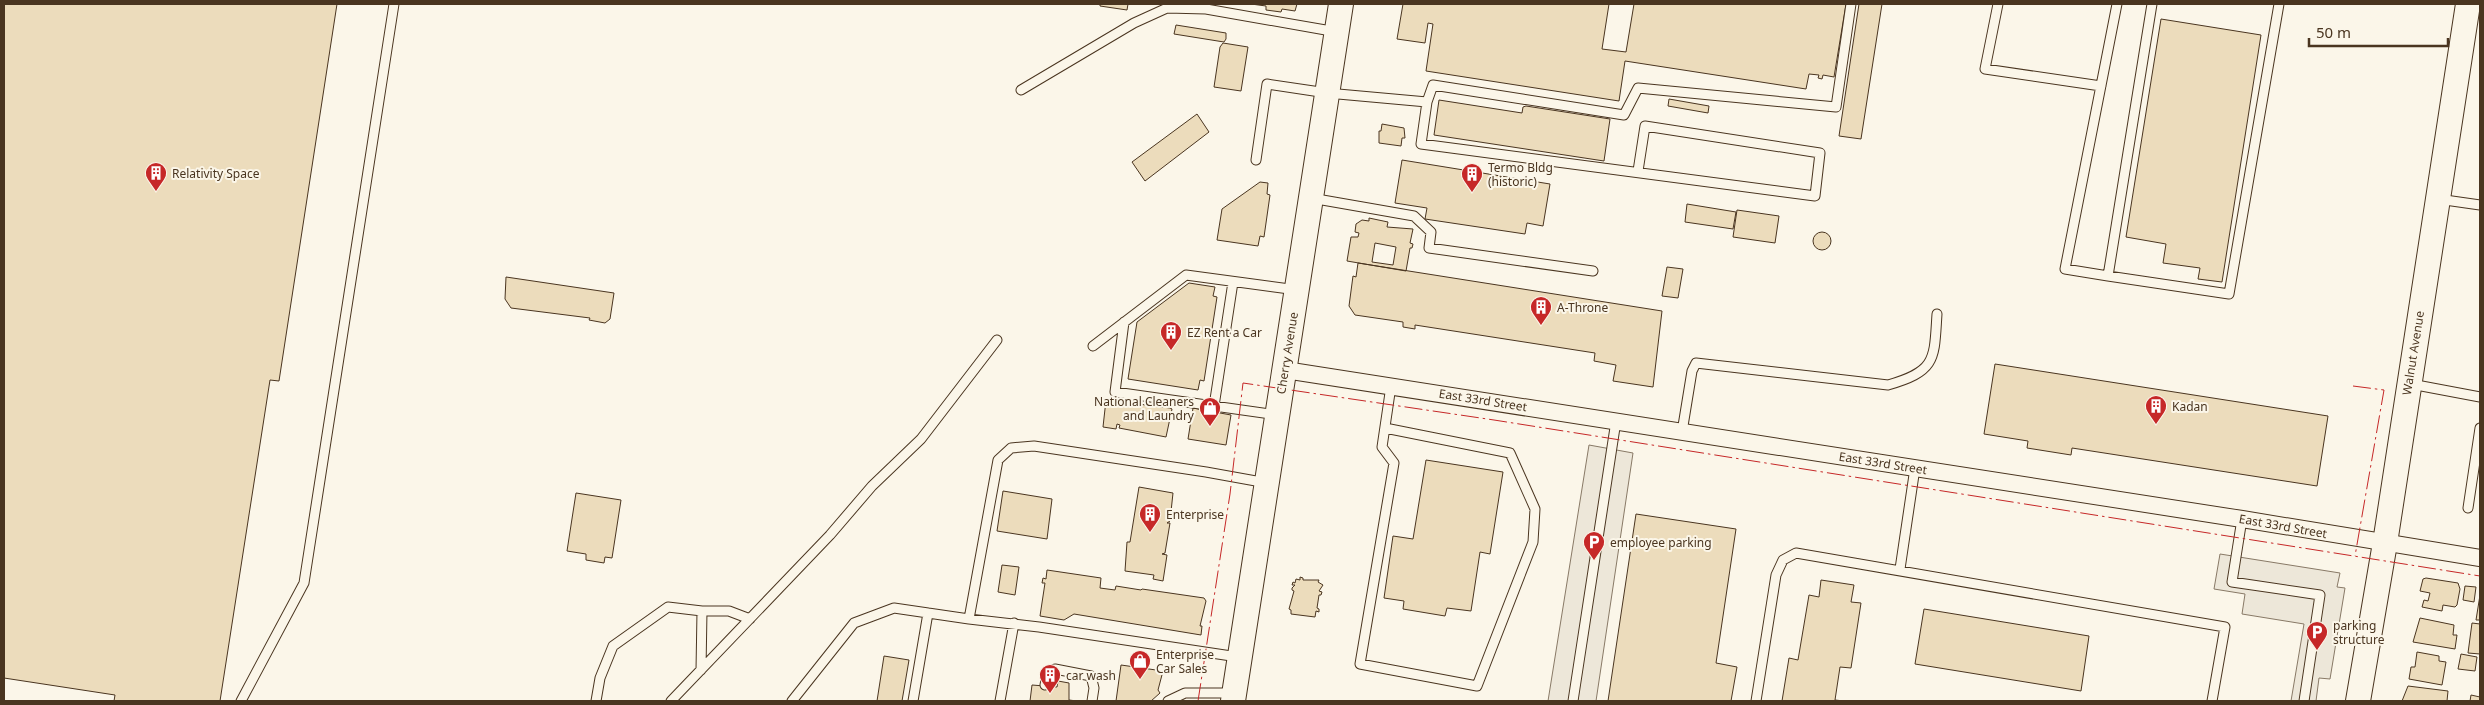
<svg xmlns="http://www.w3.org/2000/svg" width="2484" height="705" font-family="'Noto Sans',sans-serif">
  <style>
    .parking { fill: #ede7d9; stroke: #887966 }
    .building { fill: #ecdcbc; stroke: #4a3520; fill-rule: evenodd }
    .lines { fill: none; stroke-linecap: round; stroke-linejoin: round }
    .lane-casing { stroke: #4a3520; stroke-width: 11 }
    .street-casing { stroke: #4a3520; stroke-width: 18 }
    .secondary-casing { stroke: #4a3520; stroke-width: 26 }
    .lane { stroke: #fbf6e9; stroke-width: 9 }
    .street { stroke: #fbf6e9; stroke-width: 16 }
    .secondary { stroke: #fbf6e9; stroke-width: 24 }
    .power { stroke: #c62828; stroke-width: 1; stroke-dasharray: 18 4 2.5 4; stroke-linecap: butt }
    .labels { text-anchor: middle; dominant-baseline: central; stroke-width: 4; stroke-linejoin: round; paint-order: stroke }
    .poi-label { font-size: 12px; fill: #4a3520; stroke: #fbf6e9; text-anchor: start }
    .street-label { font-size: 12px; fill: #4a3520; stroke: #fbf6e9 }
  </style>
  <rect width="100%" height="100%" fill="#fbf6e9"/>
  <path class="parking" d="M1589,445L1633,453L1596,701H1548Z
    M2220,554L2340,573L2337,587L2345,588L2330,679L2319,678L2316,701H2291L2304,624L2242,614L2245,594L2214,589Z"/>
  <path class="building" d="M4,4H337L279,381L270,380L220,701H114L115,695L4,678Z
    M1100,4H1128L1127,10L1100,6Z
    M1251,4H1297L1295,11L1282,9L1281,12L1266,10V6Z
    M1403,4H1609L1602,49L1626,52L1634,4H1846L1834,77L1823,75L1822,79L1818,78L1819,75L1809,74L1806,89L1625,61L1619,101L1426,71L1433,24L1428,23L1425,43L1397,39Z
    M1859,4H1882L1861,139L1839,136Z
    M2161,19L2261,35L2222,282L2198,279L2200,268L2163,263L2166,244L2126,237Z
    M1176,25L1226,33V39L1224,42L1174,34Z
    M1223,43L1248,47L1241,91L1214,87L1220,47Z
    M1669,99L1709,106L1708,113L1668,106Z
    M1439,100L1522,113L1523,107L1526,106L1610,119L1604,161L1434,135Z
    M1197,114L1209,132L1145,181L1132,162Z
    M1382,124L1404,128L1405,138H1402L1401,146L1379,143V131H1381Z
    M1402,160L1550,184L1543,226L1527,223L1525,234L1425,219L1427,208L1395,203Z
    M1260,182L1268,183L1267,194L1270,195L1264,237L1260,236L1258,246L1217,240L1222,209Z
    M1687,204L1736,212L1733,229L1685,222Z
    M1737,210L1779,216L1775,243L1733,237Z
    M1369,218L1388,222L1387,227L1413,229L1410,243L1413,244L1412,248H1410L1406,271L1347,261L1351,237H1358L1359,233L1355,232L1356,224L1362,220L1369,221ZM1375,243L1396,247L1393,265L1372,262Z
    M1813 241a9 9 0 1 1 18 0a9 9 0 1 1-18 0Z
    M1358,263L1662,311L1653,387L1613,381L1616,365L1594,361L1595,353L1415,325V329L1403,327V322L1355,315L1349,306L1353,276L1356,277Z
    M1667,267L1683,269L1678,298L1662,296Z
    M506,277L614,293L610,319L605,323L589,320L590,318L511,308L505,299Z
    M1189,283L1215,287L1213,296L1217,297L1204,381L1200,380L1198,390L1128,379L1137,322Z
    M1995,364L2328,416L2317,486L2072,448L2071,455L2027,448L2028,441L1984,434Z
    M1106,400L1170,408L1172,409L1166,437L1119,428L1120,425L1117,424L1116,429L1103,427Z
    M1193,408L1231,415L1226,445L1188,439Z
    M1426,460L1503,472L1490,554L1480,552L1471,611L1447,608L1445,616L1403,609L1404,601L1384,598L1393,536L1413,539Z
    M1139,487L1173,493L1170,521L1167,523H1170L1165,553L1162,554L1167,555L1163,581L1153,579L1154,575L1125,571L1127,542H1130Z
    M1003,491L1052,499L1047,539L997,531Z
    M576,493L621,500L612,558L605,557L604,563L586,560V554L567,551Z
    M1636,514L1736,529L1716,663L1737,667L1731,701H1608Z
    M1002,565L1019,567L1015,595L998,592Z
    M1047,570L1101,578L1100,588L1115,590L1116,586L1141,590L1142,589L1204,598L1206,601L1200,626H1202L1201,635L1074,614L1064,620L1040,616L1045,583H1042L1043,578L1046,579Z
    M1300,577L1303,578V580H1319L1318,582L1323,585L1319,591L1322,592L1321,595H1319L1317,608L1319,609V612L1316,611L1315,617L1291,614V610L1289,609L1294,591L1292,590V588L1295,585H1292L1293,582L1295,583L1296,579L1300,580Z
    M2426,578L2458,583L2460,589L2457,605L2455,607L2443,605L2442,611L2422,607L2424,600L2428,601L2430,593L2420,591L2423,579Z
    M1821,580L1854,585L1851,602L1861,603L1851,668L1840,667L1835,700L1844,701H1782L1789,658L1798,660L1809,595L1819,597Z
    M2465,586L2476,587L2474,602L2463,600Z
    M2480,595V620H2476Z
    M1924,609L2089,636L2081,691L1915,664Z
    M2420,618L2454,625L2453,635H2457L2455,649L2413,642Z
    M2472,623L2480,624V654L2468,653Z
    M2417,652L2439,656V661L2446,662L2442,685L2409,679L2411,667H2415Z
    M2461,654L2477,657L2475,671L2458,669Z
    M884,656L909,660L902,701H877Z
    M1121,665L1163,671L1158,690L1160,693L1151,701H1116Z
    M1058,681L1069,683V700L1077,701H1030L1032,685L1057,687Z
    M2408,686L2448,691L2447,701H2402Z
    M2471,695L2480,697V701H2470Z"/>
  <g class="lines">
    <g class="lane-casing">
      <path id="lane" d="M1998,4L1985,69L2101,86
        M2152,4L2108,276L2229,294L2279,4
        M1021,90L1134,23L1167,8L1206,9L1337,32
        M1427,102L1433,85L1624,115L1638,88L1836,107L1851,4
        M1256,160L1267,84L1327,93L1427,102L1421,144L1815,196L1820,153L1645,126L1638,171
        M1311,198L1414,216L1431,232L1429,248L1593,271
        M2438,199L2480,205
        M2108,276L2065,269L2117,4
        M1124,322L1115,392L1277,415
        M1093,346L1186,275L1297,290
        M2411,384L2480,397
        M1214,406L1233,282
        M1385,428L1510,453L1535,509L1533,542L1477,686L1360,664L1394,463L1382,447L1391,386
        M1682,432L1692,371L1696,363L1888,385C1937,371 1934,359 1937,314
        M2468,508L2480,428
        M2242,519L2232,582L2320,595L2304,701
        M1900,569L1915,468
        M1238,657L1039,627L969,619L998,460L1011,448L1034,446L1206,472L1267,483
        M701,670L702,611
        M1045,685L1047,674L1055,669L1091,676L1094,688L1092,701
        M241,701L304,583L394,4
        M596,701L600,678L613,646L668,607L702,611H729L750,619
        M671,701L830,535L872,486L921,439L997,340
        M792,701L854,623L894,608L969,619
        M913,701L928,613
        M1000,701L1014,623
        M1168,701L1185,693H1234
        M1573,701L1616,421
        M1756,701L1776,575L1783,560L1796,553L2225,627L2212,701"/>
    </g>
    <g class="street-casing">
      <path id="street" d="M1285,370L2242,519L2480,558"/>
    </g>
    <g class="secondary-casing">
      <path id="secondary" d="M1233,701L1341,4
        M2358,701L2385,543L2468,4"/>
    </g>
    <use href="#lane" class="lane"/>
    <use href="#street" class="street"/>
    <use href="#secondary" class="secondary"/>
    <path class="power" d="M2353,386L2384,390L2355,556
      M1198,701L1230,494L1243,383L1494,420L2480,576"/>
  </g>
  <defs>
    <g id="building-pin" transform="scale(1.125)"><path d="M0 17L-7.5 6A9.5 9.5 0 1 1 7.5 6Z" fill="#c62828" stroke="#fbf6e9"/><path d="M-4-6H4V6H1V3H-1V6H-4ZM-2.5-4.3h1.7v1.8h-1.7ZM.8-4.3h1.7v1.8H.8ZM-2.5-1h1.7V.8h-1.7ZM.8-1h1.7V.8H.8Z" fill="#fff"/></g>
    <g id="shop-pin" transform="scale(1.125)"><path d="M0 17L-7.5 6A9.5 9.5 0 1 1 7.5 6Z" fill="#c62828" stroke="#fbf6e9"/><path d="M-5-2.5h2.3a2.7 3.5 0 0 1 5.4 0H5L5.5 6h-11ZM-1.5-2.5h3a1.5 2.3 0 0 0-3 0Z" fill="#fff"/></g>
    <g id="parking-pin" transform="scale(1.125)"><path d="M0 17L-7.5 6A9.5 9.5 0 1 1 7.5 6Z" fill="#c62828" stroke="#fbf6e9"/><path d="M-3.5-5.5H1a3.5 3.5 0 0 1 0 7H-1V5.5H-3.5ZM-1-3.4V-.6H.8a1.4 1.4 0 0 0 0-2.8Z" fill="#fff"/></g>
  </defs>
  <g fill-rule="evenodd">
    <use href="#building-pin" x="156" y="173"/>
    <use href="#building-pin" x="1472" y="174"/>
    <use href="#building-pin" x="1541" y="307"/>
    <use href="#building-pin" x="1171" y="332"/>
    <use href="#building-pin" x="2156" y="406"/>
    <use href="#shop-pin" x="1210" y="408"/>
    <use href="#building-pin" x="1150" y="514"/>
    <use href="#parking-pin" x="1594" y="542"/>
    <use href="#parking-pin" x="2317" y="632"/>
    <use href="#shop-pin" x="1140" y="661"/>
    <use href="#building-pin" x="1050" y="675"/>
  </g>
  <g class="labels">
    <g class="poi-label">
      <text x="1488" y="167">Termo Bldg<tspan x="1488" dy="14">(historic)</tspan></text>
      <text x="172" y="173">Relativity Space</text>
      <text x="1557" y="307">A-Throne</text>
      <text x="1187" y="332">EZ Rent a Car</text>
      <text x="1194" y="401" text-anchor="end">National Cleaners<tspan x="1194" dy="14">and Laundry</tspan></text>
      <text x="2172" y="406">Kadan</text>
      <text x="1166" y="514">Enterprise</text>
      <text x="1610" y="542">employee parking</text>
      <text x="2333" y="625">parking<tspan x="2333" dy="14">structure</tspan></text>
      <text x="1156" y="654">Enterprise<tspan x="1156" dy="14">Car Sales</tspan></text>
      <text x="1066" y="675">car wash</text>
    </g>
    <g class="street-label">
      <text transform="translate(1287 353) rotate(-81)">Cherry Avenue</text>
      <text transform="translate(2413 353) rotate(-81)">Walnut Avenue</text>
      <text transform="translate(1483 400) rotate(9)">East 33rd Street</text>
      <text transform="translate(1883 463) rotate(9)">East 33rd Street</text>
      <text transform="translate(2283 526) rotate(10)">East 33rd Street</text>
    </g>
  </g>
  <rect width="2484" height="705" fill="none" stroke="#4a3520" stroke-width="10"/>
  <path d="M2309 38v8h139v-8" fill="none" stroke="#4a3520" stroke-width="2.5"/>
  <text x="2316" y="38" font-size="15" fill="#4a3520" stroke="#fbf6e9" stroke-width="4" paint-order="stroke">50 m</text>
</svg>
